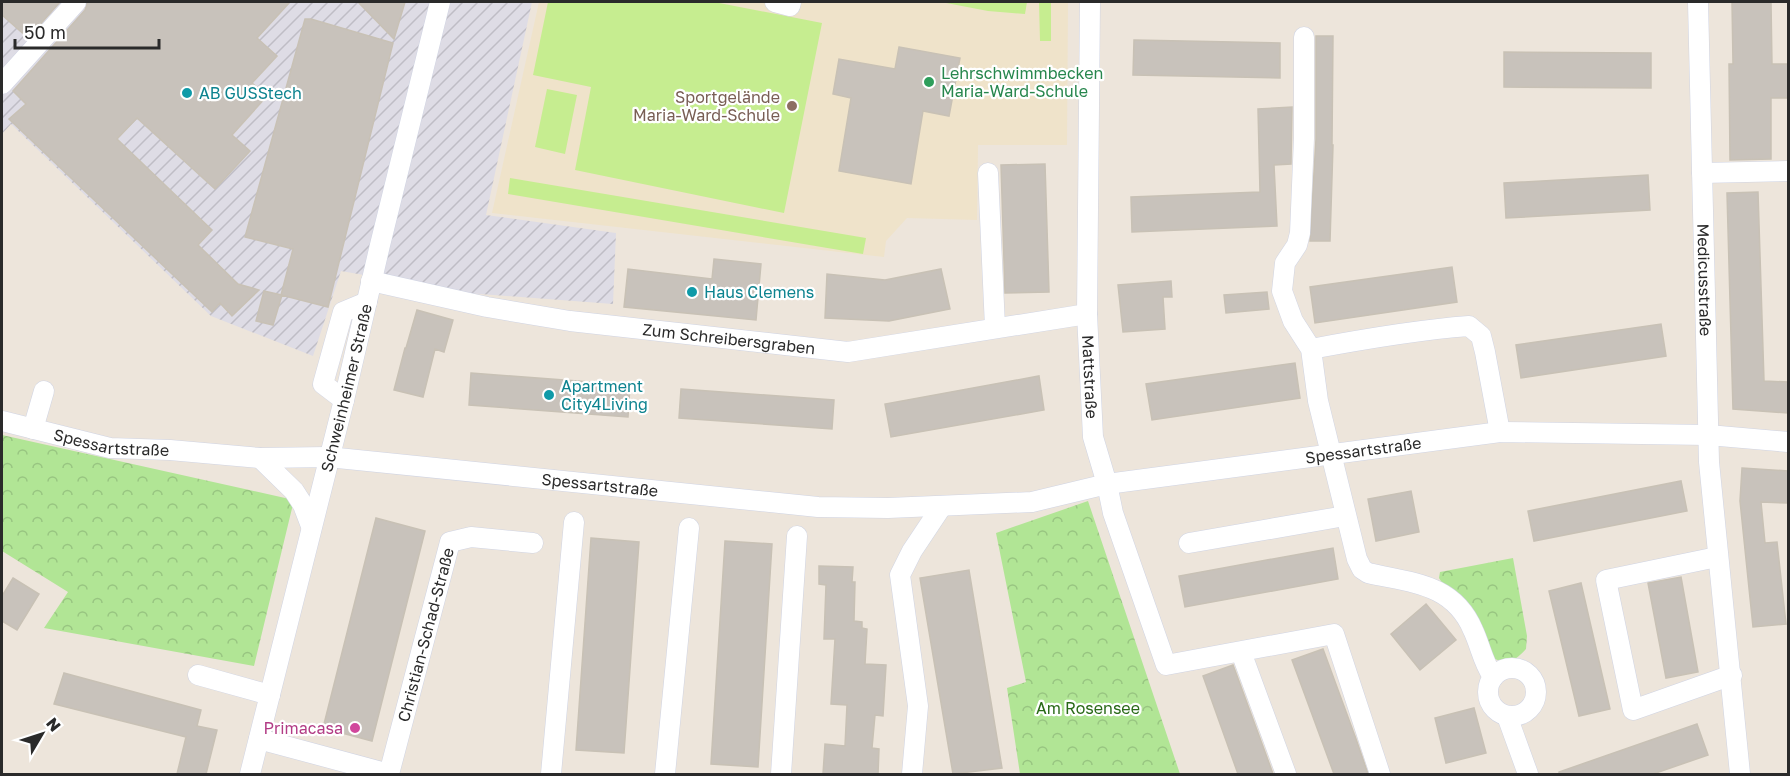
<svg xmlns="http://www.w3.org/2000/svg" width="1790" height="776" font-family="'Golos Text',sans-serif">
  <style>
    .industrial { fill: url(#industrial-furrows) }
    .education { fill: #efe3ca }
    .park { fill: url(#park-crowns) }
    .pitch { fill: #c6ed90 }
    .building { fill: #c8c2bb; stroke: #c8c1b5; stroke-width: 1.5 }
    .lines { fill: none; stroke-linecap: round; stroke-linejoin: round }
    .minor-casing { stroke: #d0d4e3; stroke-width: 21 }
    .minor { stroke: #fff; stroke-width: 20 }
    .leisure-dot { fill: #2e9e5b; stroke: #fff; stroke-width: 2 }
    .culture-dot { fill: #0f9aa8; stroke: #fff; stroke-width: 2 }
    .education-dot { fill: #8d6e63; stroke: #fff; stroke-width: 2 }
    .hotel-dot { fill: #d1479c; stroke: #fff; stroke-width: 2 }
    .labels { text-anchor: middle; dominant-baseline: central; stroke-width: 4.5; stroke-linejoin: round; paint-order: stroke }
    .leisure-label { font-size: 16px; fill: #27864d; stroke: #fff; text-anchor: start }
    .culture-label { font-size: 16px; fill: #0d838f; stroke: #fff; text-anchor: start }
    .education-label { font-size: 16px; fill: #785e54; stroke: #fff; text-anchor: end }
    .street-label { font-size: 16px; fill: #2a2a2a; stroke: #fff }
    .park-label { font-size: 16px; fill: #296917; stroke: #fff }
    .hotel-label { font-size: 16px; fill: #b23c85; stroke: #fff; text-anchor: end }
  </style>
  <defs>
    <pattern id="industrial-furrows" width="10" height="10" patternUnits="userSpaceOnUse" patternTransform="scale(1.5)"><rect width="10" height="10" fill="#dedce5"/><path d="M-1 1l2-2M0 10L10 0M9 11l2-2" fill="none" stroke="#bfbdc5"/></pattern>
    <pattern id="park-crowns" width="20" height="18" patternUnits="userSpaceOnUse" patternTransform="scale(1.5)"><rect width="20" height="18" fill="#b1e595"/><path d="M2 6a3 3 0 1 1 6 0M12 15a3 3 0 1 1 6 0" fill="none" stroke="#98c581"/></pattern>
  </defs>
  <rect width="100%" height="100%" fill="#ede5db"/>
  <path class="industrial" d="M2,2H532L486,215L616,233L613,304L467,293L341,271L313,356L211,316L11,124L2,134Z"/>
  <path class="education" d="M539,2H1068L1067,145H978L977,220L907,218L886,241L884,257L492,213Z"/>
  <path class="park" d="M2,435L294,500L254,666L44,628L68,592L2,551Z
    M1088,501L1180,774H1020L1007,688L1026,682L996,533Z
    M1513,558L1527,636L1526,649C1513,663 1505,666 1488,655L1439,578L1440,572Z"/>
  <path class="pitch" d="M548,2H714L822,23L784,213L575,170L591,87L533,75Z
    M941,2H1027L1025,14L988,11Z
    M1039,2H1051V41H1040Z
    M547,89L577,95L565,154L535,147Z
    M510,178L866,238L863,254L508,194Z"/>
  <path class="building" d="M2,2H60L28,38L2,15Z
    M88,2H290L257,38L277,56L252,83L267,96L232,135L250,151L215,189L137,118L117,139L212,230L198,245L238,284L259,290L232,316L220,303L212,312L9,119L26,104L13,91L85,10Z
    M358,2H405L394,39Z
    M1732,2H1771L1772,64H1788V98H1771V159L1730,160L1729,64H1733Z
    M305,19H311L393,43L328,307L281,295L293,249L245,237Z
    M1316,36H1333L1332,145H1333L1330,241H1310L1316,139Z
    M1134,40L1280,43V78L1133,75Z
    M899,47L960,58L949,116L923,111L911,184L839,171L851,98L833,94L839,59L895,69Z
    M1504,52L1651,53V88L1504,87Z
    M1292,107L1291,164L1274,165L1277,226L1132,232L1131,197L1260,192L1258,109Z
    M1045,164L1049,292L1005,293L1001,165Z
    M1648,175L1650,210L1506,218L1504,183Z
    M1758,192L1764,381L1788,382V413L1733,409L1727,193Z
    M714,259L761,264L756,320L624,307L628,269L712,279Z
    M1452,267L1457,302L1315,323L1310,287Z
    M941,269L950,309L889,321L825,318L827,274L885,280Z
    M1171,281L1172,297H1163L1165,329L1123,332L1118,285Z
    M264,291L282,295L273,325L256,321Z
    M1267,292L1269,309L1226,313L1224,295Z
    M417,310L453,320L444,352L435,349L423,397L394,390L405,348H406Z
    M1661,324L1666,356L1521,378L1516,345Z
    M1295,363L1300,398L1152,420L1146,384Z
    M471,373L630,385L628,417L469,405Z
    M1039,376L1044,410L891,437L885,404Z
    M681,389L834,400L832,429L679,418Z
    M1742,468L1788,471V503L1761,502L1765,543L1777,542L1786,624L1753,627L1740,501Z
    M1681,481L1687,511L1534,541L1528,511Z
    M1411,491L1419,532L1376,541L1368,499Z
    M376,518L425,531L372,741L323,728Z
    M591,538L639,542L624,753L576,750Z
    M725,541L772,544L758,767L711,764Z
    M1333,548L1338,579L1185,607L1179,576Z
    M819,566L853,567L852,582H855L854,621L862,622V628L867,629L865,664L886,665L883,716L875,715L872,748L879,749L878,774H823L825,744L845,746L847,705L831,704L835,639H824L826,585L819,584Z
    M969,570L1002,768L953,774L920,578Z
    M1681,577L1698,672L1666,678L1648,583Z
    M13,578L39,594L17,630L2,621V596Z
    M1581,583L1610,709L1579,716L1549,591Z
    M1426,604L1456,640L1420,670L1391,634Z
    M1323,649L1356,739L1368,774H1334L1292,660Z
    M1233,665L1265,752L1273,774H1238L1203,676Z
    M64,673L201,710L197,726L217,730L206,774H177L186,737L54,704Z
    M1474,708L1486,753L1446,763L1435,718Z
    M1697,724L1708,755L1653,774H1559V772Z"/>
  <g class="lines">
    <g class="minor-casing">
      <g id="minor">
        <path d="M775,2L790,6L791,2"/>
        <path id="s1" d="M1090,2L1087,314L1093,437L1107,484L1113,513L1166,665L1334,634L1380,774"/>
        <path id="s2" d="M1698,2L1709,462L1740,774"/>
        <path d="M1304,37V138L1300,233L1297,245L1285,263L1282,291L1293,321L1311,349L1318,401L1357,559L1362,569L1368,573C1411,583 1453,583 1473,630C1481,647 1482,660 1493,677"/>
        <path d="M2,84L76,2"/>
        <path d="M988,173L995,327"/>
        <path d="M1702,173L1788,171"/>
        <path id="s3" d="M371,281L487,307L570,321L848,352L1087,314"/>
        <path d="M1311,349C1364,339 1416,330 1469,326L1481,336L1485,352L1500,432"/>
        <path d="M344,400L323,384L343,312L367,302"/>
        <path id="s4" d="M2,421L110,448L170,450L260,458L328,457L818,507L888,508L1032,502L1107,484L1500,432L1708,435L1788,442"/>
        <path d="M33,429L44,391"/>
        <path d="M260,458L294,491L303,505L311,526"/>
        <path d="M1189,543L1345,516"/>
        <path d="M1717,557L1606,580L1633,710L1732,675"/>
        <path d="M1241,652L1286,774"/>
        <circle cx="1512" cy="692" r="24"/>
        <path d="M198,675L270,695"/>
        <path d="M1507,716L1528,774"/>
        <path d="M259,739L389,774"/>
        <path id="s5" d="M250,774L344,400L380,245L440,2"/>
        <path id="s6" d="M389,774L450,542L471,537L533,543"/>
        <path d="M551,774L574,522"/>
        <path d="M665,774L689,528"/>
        <path d="M781,774L797,536"/>
        <path d="M912,774L918,706L900,575L912,551L942,506"/>
      </g>
    </g>
    <use href="#minor" class="minor"/>
  </g>
  <circle class="leisure-dot" cx="929" cy="82" r="6"/>
  <g class="culture-dot">
    <circle cx="187" cy="93" r="6"/>
    <circle cx="692" cy="292" r="6"/>
    <circle cx="549" cy="395" r="6"/>
  </g>
  <circle class="education-dot" cx="792" cy="106" r="6"/>
  <circle class="hotel-dot" cx="355" cy="728" r="6"/>
  <g class="labels">
    <g class="leisure-label">
      <text x="941" y="73">Lehrschwimmbecken<tspan x="941" dy="18">Maria-Ward-Schule</tspan></text>
    </g>
    <g class="culture-label">
      <text x="199" y="93">AB GUSStech</text>
      <text x="704" y="292">Haus Clemens</text>
      <text x="561" y="386">Apartment<tspan x="561" dy="18">City4Living</tspan></text>
    </g>
    <g class="education-label">
      <text x="780" y="97">Sportgelände<tspan x="780" dy="18">Maria-Ward-Schule</tspan></text>
    </g>
    <g class="street-label">
      <text stroke="none"><textPath href="#s2" startOffset="278">Medicusstraße</textPath></text>
      <text stroke="none"><textPath href="#s3" startOffset="363">Zum Schreibersgraben</textPath></text>
      <text stroke="none"><textPath href="#s1" startOffset="375">Mattstraße</textPath></text>
      <text stroke="none"><textPath href="#s5" startOffset="398">Schweinheimer Straße</textPath></text>
      <text stroke="none"><textPath href="#s4" startOffset="112">Spessartstraße</textPath></text>
      <text stroke="none"><textPath href="#s4" startOffset="1372">Spessartstraße</textPath></text>
      <text stroke="none"><textPath href="#s4" startOffset="603">Spessartstraße</textPath></text>
      <text stroke="none"><textPath href="#s6" startOffset="144">Christian-Schad-Straße</textPath></text>
    </g>
    <g class="park-label">
      <text x="1088" y="708">Am Rosensee</text>
    </g>
    <g class="hotel-label">
      <text x="343" y="728">Primacasa</text>
    </g>
  </g>
  <rect width="1790" height="776" fill="none" stroke="#2a2a2a" stroke-width="6"/>
  <g transform="translate(42 734) rotate(51)" stroke="#ffffff" stroke-width="4.5" paint-order="stroke">
  <path d="M0-4.5L10 22L0 15L-10 22Z" fill="#2a2a2a"/>
  <text y="-9" font-size="16" font-weight="bold" text-anchor="middle" fill="#2a2a2a">N</text>
  </g>
  <path d="M15 39v9h144v-9" fill="none" stroke="#2a2a2a" stroke-width="3"/>
  <text x="24" y="39" font-size="18" fill="#2a2a2a" stroke="#ffffff" stroke-width="4.5" paint-order="stroke">50 m</text>
</svg>
